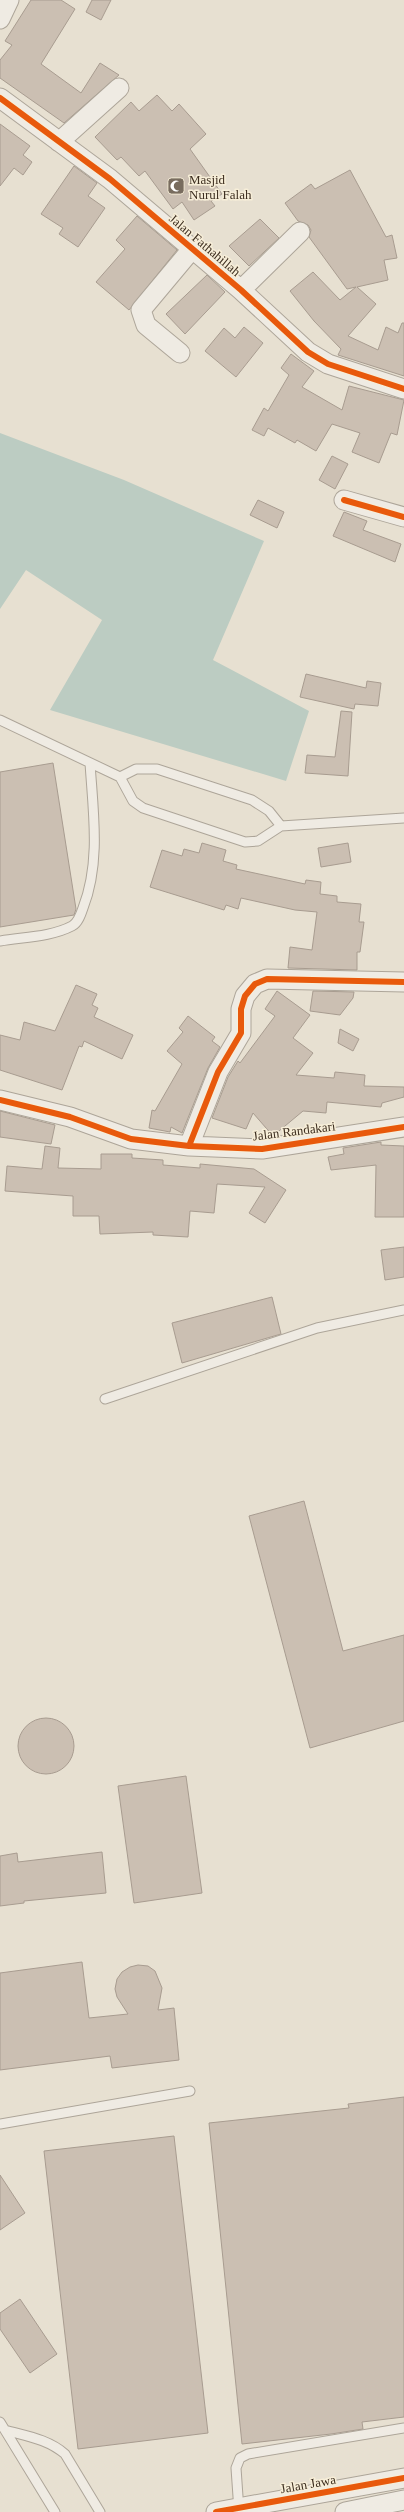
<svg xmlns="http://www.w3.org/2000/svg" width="404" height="2512" font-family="Georgia,serif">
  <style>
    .water { fill: #bcccc2 }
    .building { fill: #cbbfb2; stroke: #a89c90 }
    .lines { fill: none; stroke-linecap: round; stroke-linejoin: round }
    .lane-casing { stroke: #ada599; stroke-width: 11 }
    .street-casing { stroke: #ada599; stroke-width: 21 }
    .lane { stroke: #efebe3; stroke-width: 9 }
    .street { stroke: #efebe3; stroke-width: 19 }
    .cycleway-casing { stroke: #f7eed8; stroke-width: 8 }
    .cycleway { stroke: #e8590c; stroke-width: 6 }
    .labels { text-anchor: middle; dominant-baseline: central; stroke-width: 3; stroke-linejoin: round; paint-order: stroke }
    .poi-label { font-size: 13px; fill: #3d2e20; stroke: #f7eed8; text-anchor: start }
    .street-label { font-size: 13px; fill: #3d2e20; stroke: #f7eed8 }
  </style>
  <rect width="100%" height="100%" fill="#e7e0d1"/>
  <path class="water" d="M0,433L124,480L264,541L213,660L309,711L286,781L50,710L102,620L26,570L0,609Z"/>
  <path class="building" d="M31,0H61L75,9L41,64L81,93L100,63L119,75L64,123L0,78V60L12,45L5,41Z
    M92,0H111L101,20L86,12Z
    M157,95L172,111L179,104L206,134L190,149L222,194L211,201L215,206L194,220L182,202L173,209L145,171L139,176L121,157L117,160L95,137L131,102L139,111Z
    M0,124L30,146L23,155L32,162L23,175L14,168L0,186Z
    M74,166L97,183L88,196L105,208L78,247L59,234L63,228L41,214Z
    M350,170L386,237L392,235L397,258L384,260L388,280L357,287L376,304L348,336L378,350L386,327L398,333L402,323H404V376L338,355L341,349L314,321L290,291L313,272L340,300L356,287L347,289L309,237L311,230L308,225L298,221L285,203L311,184L315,189Z
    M137,216L177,250L129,310L96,282L125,249L116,240Z
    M260,219L279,238L249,266L229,246Z
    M207,275L225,292L185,334L166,314Z
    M244,327L263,343L236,377L205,351L224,328L235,338Z
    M291,354L314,371L302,387L342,410L349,386L404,400L397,435L391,433L379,463L352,452L360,433L332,424L316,451L297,440L295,443L268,428L264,436L252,430L264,408L268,411L289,375L281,368Z
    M332,456L348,464L335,489L319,480Z
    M258,500L284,512L277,528L250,515Z
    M344,512L367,521L363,530L401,544L395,562L333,536Z
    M306,674L366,688L367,681L381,683L378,706L355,704L354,709L300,697Z
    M341,711L352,712L348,776L305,773L307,755L335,757Z
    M53,763L76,909L74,915L0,927V772Z
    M202,843L226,850L223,861L237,865L236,869L305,884L306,880L321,882L320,894L337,896V902L361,904L359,922H364L360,952H357V970L288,968L290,947L312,950L317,912L295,910L241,898L238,909L226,905L224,910L150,887L162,850L182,856L184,849L199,853Z
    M348,843L351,862L321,867L318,848Z
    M76,985L97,994L92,1005L98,1008L94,1017L133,1035L122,1059L84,1041L82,1047L79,1046L62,1090L0,1070V1035L20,1040L24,1022L55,1031Z
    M277,991L310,1015L293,1038L313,1053L296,1075L334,1078L335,1072L365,1075L364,1086L404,1087V1097L382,1103L381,1107L327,1102L326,1113L303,1111L273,1136L253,1113L246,1129L212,1118L228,1077L238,1061L240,1063L275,1016L265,1009Z
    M313,991L354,992L353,998L340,1015L310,1011Z
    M188,1016L215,1037L212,1041L220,1047L208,1068L182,1133L171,1127L170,1132L149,1128L152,1110L155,1111L182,1064L167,1051L183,1032L179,1028Z
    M340,1029L359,1039L353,1051L338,1043Z
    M0,1111L55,1125L51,1144L0,1137Z
    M381,1142V1145L404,1146V1217H375L376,1165L331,1170L328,1157L344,1154L343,1148Z
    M45,1146L60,1148L58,1168L101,1169V1154H132V1158L163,1160V1165L200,1168V1164L254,1169L286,1190L265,1223L249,1213L265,1187L217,1184L214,1213L190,1211L188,1237L153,1235V1232L100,1234L99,1216H73V1196L5,1191L7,1166L42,1169Z
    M404,1247V1277L385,1280L381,1250Z
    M272,1297L281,1334L182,1363L172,1323Z
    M304,1501L343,1651L404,1635V1721L310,1748L249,1516Z
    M18 1746a28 28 0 1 1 56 0a28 28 0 1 1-56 0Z
    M186,1776L202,1893L134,1903L118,1786Z
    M102,1852L106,1893L24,1901V1903L0,1906V1856L17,1853L18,1862Z
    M82,1962L89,2018L128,2014L117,1997L115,1989L117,1979L122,1972L130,1967L138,1965L148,1966L155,1971L162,1988L158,2010L174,2008L179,2060L112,2068L110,2056L0,2070V1973Z
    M404,2097V2417L362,2422L363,2429L331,2434L242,2444L209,2123L349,2108L348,2104Z
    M174,2136L208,2433L78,2449L44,2151Z
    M0,2175L25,2213L0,2230Z
    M20,2299L57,2354L30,2373L0,2329V2313Z"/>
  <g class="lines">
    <g class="lane-casing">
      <path id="lane" d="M0,720L120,777L133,801L143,808L245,842L258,841L281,826L404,818
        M120,777L136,769H157L252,800L269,811L281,826
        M0,941C23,937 51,937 72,926C78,923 81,914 83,908C101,862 93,811 90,763
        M105,1399L317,1328L404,1310
        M0,2124L190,2091
        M0,2422L55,2512
        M5,2430C26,2436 48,2439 65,2454L100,2512
        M239,2511L236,2468L240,2458L248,2454L404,2428"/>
    </g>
    <g class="street-casing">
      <path id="street" d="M0,19L9,0
        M0,98L110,179L241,290L308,352L328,364L404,389
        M59,142L119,88
        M241,290L300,232
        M180,353L146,325L141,310L192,249
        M344,500L404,517
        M0,1100L70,1117L131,1139L189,1146L262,1149L404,1127
        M189,1146L218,1072L241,1033V1009L245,996L255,984L267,979L404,982
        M216,2512L404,2478
        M345,2512L404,2500"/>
    </g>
    <use href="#lane" class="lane"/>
    <use href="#street" class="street"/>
    <g class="cycleway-casing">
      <path id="cycleway" d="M0,98L110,179L241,290L308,352L328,364L404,389
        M344,500L404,517
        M0,1100L70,1117L131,1139L189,1146L262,1149L404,1127
        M189,1146L218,1072L241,1033V1009L245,996L255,984L267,979L404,982
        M216,2512L404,2478"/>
    </g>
    <use href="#cycleway" class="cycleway"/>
  </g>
  <defs>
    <g id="mosque-square" transform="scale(0.9)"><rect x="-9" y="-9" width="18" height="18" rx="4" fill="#786c5e" stroke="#f7eed8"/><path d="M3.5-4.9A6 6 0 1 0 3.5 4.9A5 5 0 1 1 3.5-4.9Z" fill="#fff"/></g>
  </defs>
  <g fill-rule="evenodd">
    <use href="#mosque-square" x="176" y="186"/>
  </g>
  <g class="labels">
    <g class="poi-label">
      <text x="189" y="179">Masjid<tspan x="189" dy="15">Nurul Falah</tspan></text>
    </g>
    <g class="street-label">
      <text transform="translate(205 245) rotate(40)">Jalan Fathahillah</text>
      <text transform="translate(294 1131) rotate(-7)">Jalan Randakari</text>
      <text transform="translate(308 2484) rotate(-10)">Jalan Jawa</text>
    </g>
  </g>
</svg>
